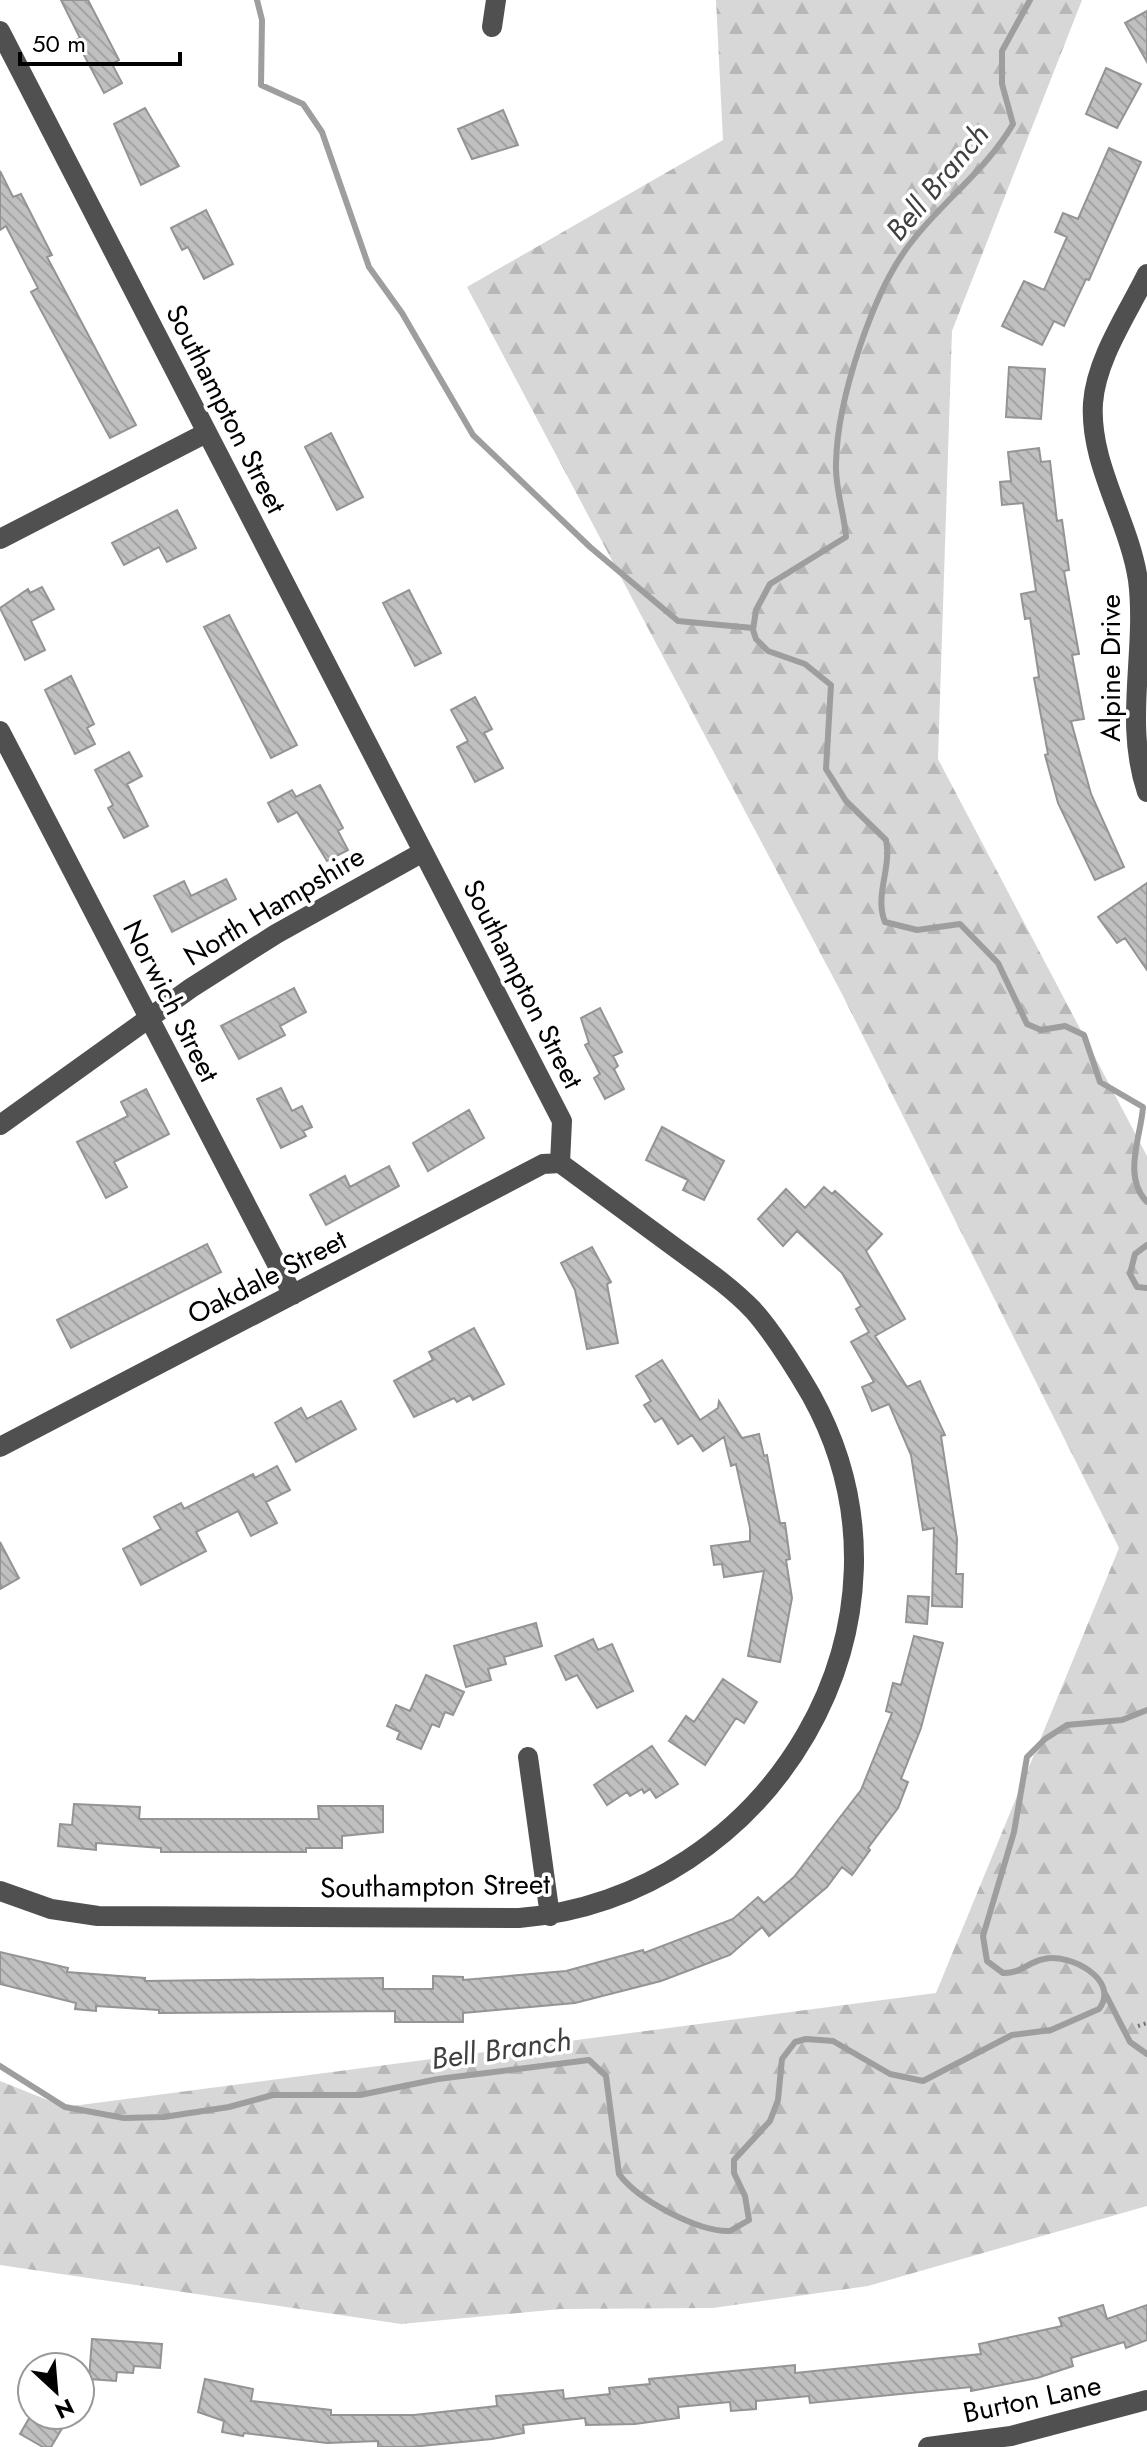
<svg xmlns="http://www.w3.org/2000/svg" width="1147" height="2447" font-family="Jost,sans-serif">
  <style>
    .forest { fill: url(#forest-firs) }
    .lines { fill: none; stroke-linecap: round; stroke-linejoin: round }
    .stream { stroke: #9e9e9e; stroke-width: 6 }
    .building { fill: url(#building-back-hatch); stroke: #949494; stroke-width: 2 }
    .path { stroke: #727272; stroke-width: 4; stroke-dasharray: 2 4; stroke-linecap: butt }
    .minor { stroke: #505050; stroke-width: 20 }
    .labels { text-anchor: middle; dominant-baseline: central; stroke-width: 7; stroke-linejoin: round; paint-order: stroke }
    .street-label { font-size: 28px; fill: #000; stroke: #fff }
    .water-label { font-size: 30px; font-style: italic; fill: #3f3f3f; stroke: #fff }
  </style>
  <defs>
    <pattern id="forest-firs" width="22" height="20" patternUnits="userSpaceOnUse" patternTransform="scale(2)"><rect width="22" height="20" fill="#d7d7d7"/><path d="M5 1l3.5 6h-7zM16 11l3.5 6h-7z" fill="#b7b7b7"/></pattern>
    <pattern id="building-back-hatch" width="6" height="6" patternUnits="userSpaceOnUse" patternTransform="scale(2)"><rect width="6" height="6" fill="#c0c0c0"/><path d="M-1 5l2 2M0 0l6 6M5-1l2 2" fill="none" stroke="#a3a3a3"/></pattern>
  </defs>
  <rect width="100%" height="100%" fill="#fff"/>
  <path class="forest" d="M716,0H1082L952,331L938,759L1147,1156V2206L868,2286L713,2308L560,2309L401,2324L0,2265V2081L65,2107L936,1993L1119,1548L842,994L467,287L723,140Z"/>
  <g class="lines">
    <path class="stream" d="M257,0L262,20L261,85L303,104L322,132L369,267L402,313L473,435L590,547L678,621L753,628
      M1030,0L1002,51V84L1013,124C987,169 945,199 913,240C873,289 837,400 836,464C835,488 844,512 846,537L770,584L756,610L753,630L756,639L768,651L805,664L831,685L826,769L846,801L886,840C892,868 874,896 885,922L917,930L960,924L998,963L1027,1024L1041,1030L1065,1026L1084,1035L1100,1082L1143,1107C1141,1137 1122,1176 1147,1202
      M1147,1245L1135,1254L1130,1274L1137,1287L1147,1288
      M1106,1995L1130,2042L1147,2054
      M0,2066L65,2107L124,2118L164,2117L229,2107L273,2095H360L438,2079L589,2060L606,2076L619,2174C638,2200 698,2232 730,2231L749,2220L745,2196L734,2173V2160L770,2121L778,2100L782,2059L795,2042L806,2039L833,2041L890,2074L923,2081L1012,2035L1051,2030L1099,2009C1121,1980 1070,1953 1044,1959C1028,1962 1020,1974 1003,1973L987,1961L983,1936L1014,1832L1027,1757L1045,1739L1067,1725L1122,1720L1147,1710"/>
  </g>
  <path class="building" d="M61,0H88L119,60L112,64L122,83L104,93L76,40L80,38Z
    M1147,11V62L1125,23Z
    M1106,68L1141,84L1117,128L1086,114Z
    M145,108L179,166L141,185L114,124Z
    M503,110L518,145L472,159L458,129Z
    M1109,148L1141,162L1089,280L1086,279L1064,326L1054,321L1042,345L1002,326L1024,281L1044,290L1067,237L1055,232L1063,213L1078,219Z
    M0,171L13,197L21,194L52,255L47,257L136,425L110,438L31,292L38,288L6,226L0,230Z
    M206,210L233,264L204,279L188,247L182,250L171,228Z
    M1009,367L1045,369L1041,419L1006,417Z
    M331,433L363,497L337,510L305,447Z
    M1039,448L1041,462L1050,461L1057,521L1062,520L1069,570L1064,571L1079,654L1072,655L1084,719L1071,721L1091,794L1124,867L1095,880L1058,803L1045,755L1048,754L1034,678L1039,677L1030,618L1025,619L1021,594L1036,591L1023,503L1002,505L1000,482L1011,481L1008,452Z
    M177,510L196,548L167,562L159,547L124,565L112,543Z
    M42,587L54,609L31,621L45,650L25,660L0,608L28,589L30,593Z
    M409,590L441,653L415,666L383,603Z
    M229,615L297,745L271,758L204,627Z
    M71,676L94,724L87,728L95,744L75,754L45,690Z
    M475,697L492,729L484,733L503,768L475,782L457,747L468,741L451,710Z
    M129,752L142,776L127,784L148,826L124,838L108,808L113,805L95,770Z
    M320,785L343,828L338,831L348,850L327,861L297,812L278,822L268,803L292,790L296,797Z
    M226,879L236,899L172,932L154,896L184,881L191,896Z
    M1147,883V970L1125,938L1117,943L1098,917Z
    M294,988L306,1012L280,1026L285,1035L239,1059L221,1026Z
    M600,1008L622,1052L613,1056L618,1066L614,1069L624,1089L605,1099L594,1078L600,1074L585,1045L589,1043L581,1018Z
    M281,1088L292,1111L302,1106L312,1127L303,1131L306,1136L281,1148L257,1099Z
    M146,1089L169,1134L114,1162L127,1187L106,1198L77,1142L128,1116L121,1102Z
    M469,1110L484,1138L428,1171L413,1143Z
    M662,1127L724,1161L704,1200L683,1190L688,1180L646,1160Z
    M389,1166L399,1186L326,1225L310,1195L345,1176L350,1187Z
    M824,1187L832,1194L835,1191L882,1234L866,1251L905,1319L875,1336L907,1387L920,1381L945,1435L941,1436L957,1539L956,1574H963L962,1607L932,1606L934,1528L923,1530L911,1455L889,1404L872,1411L862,1387L874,1382L851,1342L869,1332L856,1309L861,1306L842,1273L797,1231L783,1246L758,1219L786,1189L805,1208Z
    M207,1244L221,1272L71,1348L57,1320Z
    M592,1247L611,1282L607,1284L618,1343L587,1349L575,1290L561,1263Z
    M474,1328L504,1384L473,1400L470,1395L457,1402L454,1398L414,1417L394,1381L433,1360L429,1352Z
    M662,1360L700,1420L718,1408L719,1401L742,1438L759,1434L764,1456L767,1455L780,1523H785L790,1559L786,1560L792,1598L780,1662L748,1656L764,1571L724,1577L722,1564L714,1565L711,1546L750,1541V1528L736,1464L731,1466L724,1437L703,1451L692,1435L678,1444L662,1418L655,1422L644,1405L651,1401L636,1376Z
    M341,1401L356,1429L296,1462L275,1423L301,1408L307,1419Z
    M277,1466L290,1490L266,1502L277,1523L251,1536L238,1511L196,1532L206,1551L141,1585L123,1549L161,1529L154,1517L181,1503L184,1509L253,1474L255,1478Z
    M0,1542L19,1578L0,1589Z
    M908,1596L929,1597L927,1624L906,1622Z
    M536,1623L542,1646L504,1657L506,1664L488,1669L491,1680L466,1687L454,1646Z
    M914,1636L943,1643L921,1728L901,1779L908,1782L898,1808L868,1848L870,1850L852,1875L842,1867L827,1887L769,1936L762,1927L730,1955L661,1981L575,2003L463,2013V2022H395V2011L159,2013V2010L96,2006V2011L75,2009L76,2003L0,1984V1952L68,1968L67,1972L145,1978V1981L383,1978V1989H433V1976L463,1977V1980L566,1971L643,1950L644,1953L733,1919L758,1897L764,1903L794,1877L861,1790L892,1713L886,1711L893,1683L901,1685Z
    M593,1639L598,1650L612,1644L633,1691L597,1708L577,1675L566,1680L555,1656Z
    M426,1675L464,1692L453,1715L445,1712L439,1727L432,1724L421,1749L397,1739L400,1732L387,1726L396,1705L410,1711Z
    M723,1679L757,1702L744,1723L736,1718L705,1765L669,1741L686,1716L694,1722Z
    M652,1746L678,1784L656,1798L650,1789L644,1793L642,1789L630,1796L627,1792L607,1805L594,1785Z
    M74,1804L140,1807L139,1819H319L318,1806H383V1832L342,1836V1848H306V1852H161V1848L96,1843V1850L58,1846L60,1824L72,1825Z
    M1103,2305L1107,2319L1147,2305V2340L1126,2348L1124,2342L1071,2358L1073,2366L1037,2378L971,2391V2387L810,2403L809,2396L756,2401V2409L731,2411L730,2402L678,2407L679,2418L635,2424L586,2425L585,2418L523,2425L524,2433L492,2439L411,2447H378V2441L327,2443L244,2433L243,2436L222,2432L224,2421L198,2412L205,2379L253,2389L251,2401L331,2410V2415H414L497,2406L496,2396L563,2390L564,2399L610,2394L609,2388L650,2384L649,2379L795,2365V2373L981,2354L979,2344L1062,2326L1059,2318Z
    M92,2339L162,2344L160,2368L134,2366L133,2373L117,2372L116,2381L89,2379Z
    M31,2415H70L51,2447H43L20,2434Z"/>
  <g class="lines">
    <path class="path" d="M1138,2026L1147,2023"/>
    <path class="minor" d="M492,27L496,0
      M0,31L562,1121L560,1163C598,1191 635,1218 673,1246C700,1266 729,1285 753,1310C775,1335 794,1366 811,1395C937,1622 770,1897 519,1918L98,1916L51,1909L0,1891
      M1147,274C1128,313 1096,359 1093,403C1089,464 1129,520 1138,580C1147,651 1123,722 1147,792
      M0,539L206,433
      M0,731L293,1295
      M0,1125L191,988L276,934L423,852
      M0,1447L543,1164L560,1163
      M528,1757L550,1916
      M928,2447L1011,2436L1147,2400"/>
  </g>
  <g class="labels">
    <g class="street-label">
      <text transform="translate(226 409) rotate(63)">Southampton Street</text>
      <text transform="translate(1110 668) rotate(-90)">Alpine Drive</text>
      <text transform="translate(274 906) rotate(-31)">North Hampshire</text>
      <text transform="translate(523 984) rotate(63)">Southampton Street</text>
      <text transform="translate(171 1001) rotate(63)">Norwich Street</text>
      <text transform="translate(267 1277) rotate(-27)">Oakdale Street</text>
      <text transform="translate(435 1886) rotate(-1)">Southampton Street</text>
      <text transform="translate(1032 2399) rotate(-12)">Burton Lane</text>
    </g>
    <g class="water-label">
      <text transform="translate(937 182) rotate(-50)">Bell Branch</text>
      <text transform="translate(501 2049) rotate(-8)">Bell Branch</text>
    </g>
  </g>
  <g transform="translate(56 2391) rotate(154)"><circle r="38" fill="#ffffff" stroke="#999999" stroke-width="2"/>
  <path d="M0-6L14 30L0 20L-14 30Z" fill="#000000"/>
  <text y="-12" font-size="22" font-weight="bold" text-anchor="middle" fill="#000000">N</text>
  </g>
  <path d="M20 52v12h160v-12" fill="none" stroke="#000000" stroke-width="4"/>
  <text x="32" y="52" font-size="24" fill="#000000" stroke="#ffffff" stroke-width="6" paint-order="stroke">50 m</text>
</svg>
